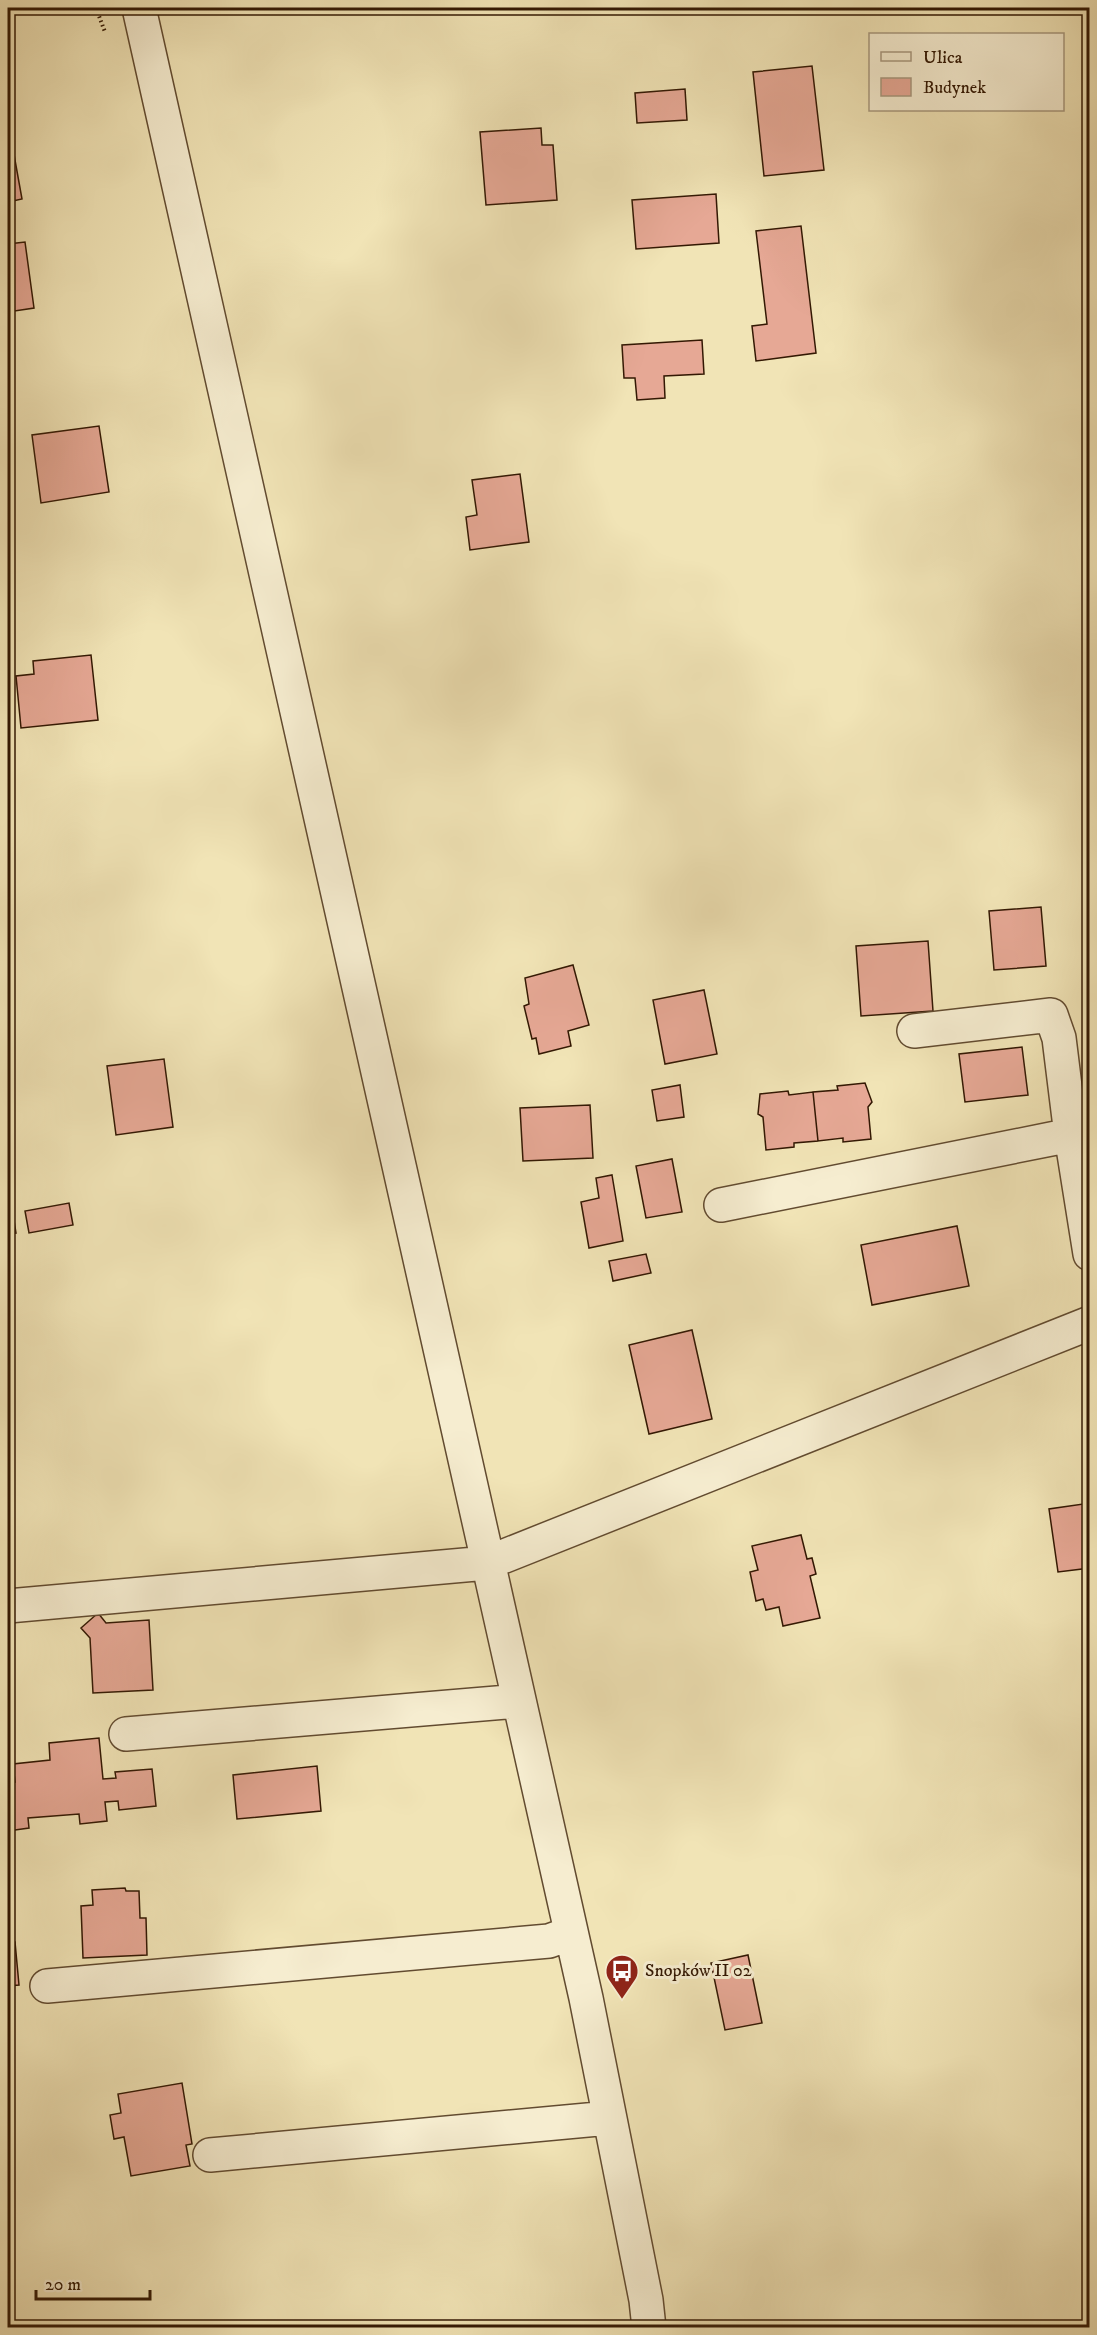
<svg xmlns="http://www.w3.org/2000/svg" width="1097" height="2335" font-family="'IM FELL DW Pica',serif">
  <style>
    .building { fill: #e6a895; stroke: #331803; stroke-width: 1.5 }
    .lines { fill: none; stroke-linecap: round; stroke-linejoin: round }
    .minor-casing { stroke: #624b30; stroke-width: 36 }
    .path { stroke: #331803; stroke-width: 4; stroke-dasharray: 1.5 3; stroke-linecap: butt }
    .minor { stroke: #f6edd0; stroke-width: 33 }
    .labels { text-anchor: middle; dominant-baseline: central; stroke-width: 6; stroke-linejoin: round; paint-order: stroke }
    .poi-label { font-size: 18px; fill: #331803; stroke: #f6edd0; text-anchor: start }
  </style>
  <rect width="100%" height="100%" fill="#f1e4b6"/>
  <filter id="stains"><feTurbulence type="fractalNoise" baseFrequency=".00333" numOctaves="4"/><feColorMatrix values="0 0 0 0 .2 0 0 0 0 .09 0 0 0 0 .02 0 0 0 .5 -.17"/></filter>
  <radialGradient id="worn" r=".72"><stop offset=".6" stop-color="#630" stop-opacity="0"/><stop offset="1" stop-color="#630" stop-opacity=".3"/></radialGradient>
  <path class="building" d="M812,66L824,170L764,176L753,72Z
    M685,89L687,120L637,123L635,93Z
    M541,128L542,145H553L557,200L486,205L480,132Z
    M13,149L22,199L8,202V150Z
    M716,194L719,243L636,249L632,200Z
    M801,226L816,353L756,361L752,326L767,324L756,231Z
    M25,242L34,308L8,312V244Z
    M702,340L704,374L664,376L665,398L637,400L635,378H624L622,345Z
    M8,349L13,391L8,392Z
    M99,426L109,492L41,503L32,435Z
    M520,474L529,542L470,550L466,517L477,515L472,480Z
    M91,655L98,720L21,728L16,676L34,674L33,661Z
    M1041,907L1046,966L994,970L989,911Z
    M928,941L933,1011L861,1016L856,946Z
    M573,965L589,1025L568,1031L571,1046L539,1054L536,1038L532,1039L524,1006L529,1004L525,978Z
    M704,990L717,1054L665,1064L653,1000Z
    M1022,1047L1028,1095L965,1102L959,1054Z
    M164,1059L173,1127L116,1135L107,1066Z
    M865,1083L872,1102L868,1107L871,1139L843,1142V1138L818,1141L813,1092L838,1090L837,1086Z
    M680,1085L684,1117L657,1121L652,1090Z
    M788,1091L789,1095L813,1092L818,1141L794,1143V1147L766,1150L763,1117L758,1114L760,1094Z
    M590,1105L593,1158L523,1161L520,1108Z
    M672,1159L682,1212L646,1218L636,1166Z
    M612,1175L623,1241L589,1248L581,1202L599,1198L596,1178Z
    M8,1182L16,1233L8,1234Z
    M69,1203L73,1225L29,1233L25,1211Z
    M957,1226L969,1286L872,1305L861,1245Z
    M646,1254L651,1273L613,1281L609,1261Z
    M692,1330L712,1419L649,1434L629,1345Z
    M1090,1503V1568L1058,1572L1049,1509Z
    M801,1535L807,1559L812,1558L816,1574L810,1576L820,1618L783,1626L779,1607L766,1610L763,1599L756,1601L750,1572L758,1570L752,1546Z
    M98,1613L106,1623L149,1620L153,1690L93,1693L90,1638L81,1628Z
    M99,1738L103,1779L116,1778L115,1772L152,1769L156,1806L119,1810L118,1801L105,1802L107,1821L80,1824L79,1814L28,1818L29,1828L8,1831V1783L15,1782L13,1764L50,1760L49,1743Z
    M317,1766L321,1811L237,1819L233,1775Z
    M125,1888L126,1891H139L140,1918H146L147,1955L83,1958L81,1906L93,1905L92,1890Z
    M8,1942H15L19,1985L8,1986Z
    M748,1955L762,2023L725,2030L711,1963Z
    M182,2083L192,2144L186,2145L190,2166L131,2176L124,2137L114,2139L110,2115L121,2113L118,2094Z"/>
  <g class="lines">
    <g class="minor-casing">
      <path id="minor" d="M139,8L586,1998L646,2300L649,2328
        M914,1031L1051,1015L1059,1038L1071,1135L1090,1254
        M721,1205L1071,1135
        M8,1606L487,1563L1090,1323
        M126,1734L519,1701
        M47,1986L549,1941L571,1933
        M210,2155L609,2118"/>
    </g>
    <path class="path" d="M96,8L105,32"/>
    <use href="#minor" class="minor"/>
  </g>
  <defs>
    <g id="bus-pin" transform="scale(1.725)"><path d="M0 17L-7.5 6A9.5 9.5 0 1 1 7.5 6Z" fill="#8f2418" stroke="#f6edd0"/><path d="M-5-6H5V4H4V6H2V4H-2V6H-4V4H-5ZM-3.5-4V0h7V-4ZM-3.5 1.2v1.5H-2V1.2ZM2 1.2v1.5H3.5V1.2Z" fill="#fff"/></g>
  </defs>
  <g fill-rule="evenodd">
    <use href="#bus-pin" x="622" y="1971"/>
  </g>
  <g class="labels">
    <g class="poi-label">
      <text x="645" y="1971">Snopków II 02</text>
    </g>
  </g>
  <rect width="1097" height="2335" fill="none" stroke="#f1e4b6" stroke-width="30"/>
  <rect x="9" y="9" width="1079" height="2317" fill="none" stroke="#331803" stroke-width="3"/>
  <rect x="15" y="15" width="1067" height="2305" fill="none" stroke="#331803" stroke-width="1.5"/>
  <rect x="869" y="33" width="195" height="78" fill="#f6edd0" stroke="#a8987e" stroke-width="1.5"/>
  <rect x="881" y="52" width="30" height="9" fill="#f6edd0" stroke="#a8987e" stroke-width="1.5"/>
  <text x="923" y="63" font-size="18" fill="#331803">Ulica</text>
  <rect x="881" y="78" width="30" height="18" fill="#e6a895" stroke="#a8987e" stroke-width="1.5"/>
  <text x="923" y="93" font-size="18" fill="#331803">Budynek</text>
  <path d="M36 2290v9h114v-9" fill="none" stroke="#331803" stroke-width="3"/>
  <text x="45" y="2290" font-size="18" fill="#331803" stroke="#f6edd0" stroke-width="4.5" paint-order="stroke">20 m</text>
  <rect width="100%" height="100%" filter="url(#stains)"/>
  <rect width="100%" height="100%" fill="url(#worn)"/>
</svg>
